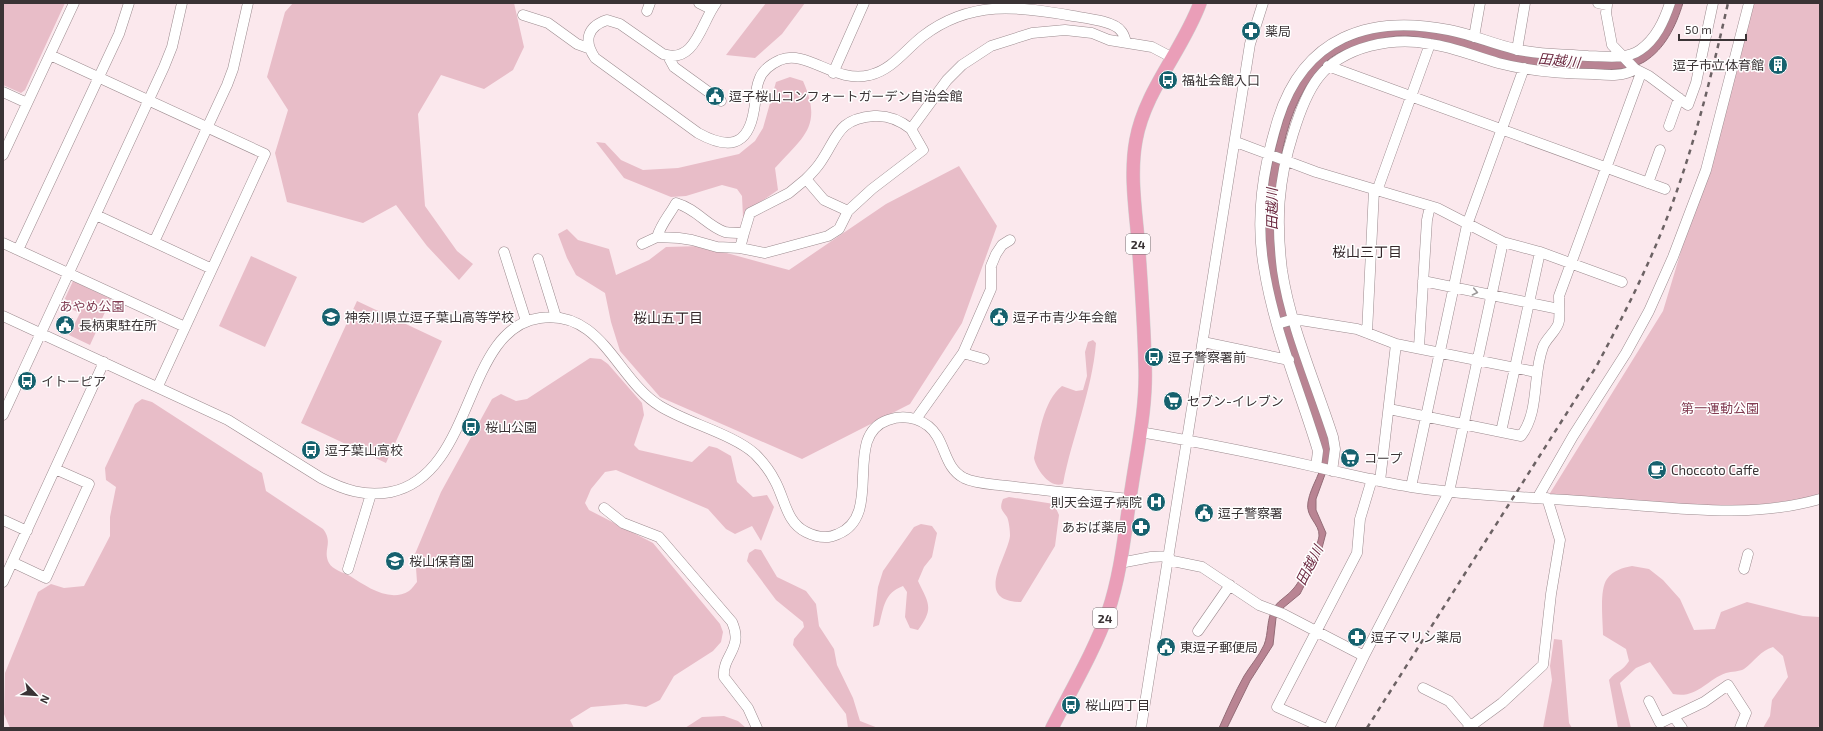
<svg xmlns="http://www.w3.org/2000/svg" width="1823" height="731" font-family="'Exo 2','Noto Sans JP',sans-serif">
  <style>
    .green { fill: #e8bdc8 }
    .water { fill: #b98493; stroke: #936c77 }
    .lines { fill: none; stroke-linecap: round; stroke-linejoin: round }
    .minor-casing { stroke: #9c8b8f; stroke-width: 11 }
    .major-casing { stroke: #d0cecf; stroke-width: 14 }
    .minor { stroke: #fff; stroke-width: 10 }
    .major { stroke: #ea9eb8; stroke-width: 13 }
    .rail { stroke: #6c6264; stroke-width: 2.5; stroke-dasharray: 5 5; stroke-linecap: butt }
    .oneway { stroke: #9c999a }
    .labels { text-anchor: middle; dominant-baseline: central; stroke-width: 3; stroke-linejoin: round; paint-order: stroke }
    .shield { fill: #fff; stroke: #757072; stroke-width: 1 }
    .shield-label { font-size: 12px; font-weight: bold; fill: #3a3335 }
    .poi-label { font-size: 13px; fill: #3a3335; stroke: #fff; text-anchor: start }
    .park-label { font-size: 13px; fill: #813c52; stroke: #fff }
    .water-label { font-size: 14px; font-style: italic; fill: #6c2a41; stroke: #fff }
    .neighbourhood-label { font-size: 14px; fill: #332629; stroke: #fff }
  </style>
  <rect width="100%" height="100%" fill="#fbe8ed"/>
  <path class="green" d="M3,3H65L25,90L21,93L3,85Z
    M293,3H514L524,47L513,70L484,89L441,75L418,114L425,206L457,251L473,264L459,280L427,246L396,205L363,223L287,202L275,153L288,110L267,77L285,12Z
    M766,3H805L782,34L755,58L726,55Z
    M1748,3H1820V497L1709,511L1547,498L1663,311L1710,155Z
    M790,77L803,81C823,126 804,136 775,168L778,190L756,205L743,217L742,196L737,189L722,185L686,196L671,197L624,178L596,142L605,143L621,160L643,170L678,168L739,154L755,141L763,128L776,82Z
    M959,166L997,226L962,323L910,404L802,459L660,397L620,351L611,322L605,293L576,275L567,258L558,234L567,229L578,240L609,249L616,275L649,260L666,247L701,246L789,270L886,204Z
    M251,256L297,277L265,347L219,326Z
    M73,281L111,299L90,345L69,335L80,313L62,305Z
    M357,301L442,341L386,463L301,423Z
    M1093,340L1096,343C1092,392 1072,436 1063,484C1050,489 1036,469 1034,458C1039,435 1043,401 1062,386L1076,391L1083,390L1087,376L1085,352L1088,342Z
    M590,358L601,359L608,364L642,403L644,415L634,445L639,450L692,462L709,446L717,448L731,456L737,482L753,497L767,495L774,507L761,541L752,526L735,534L726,529L708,509L616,470L605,472L591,489L585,503L589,510L653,543L720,624L723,632L721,642L713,651L674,676L660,700L646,707L626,704L591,707L570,720L574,728H10L4,714L5,673L38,592L51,584L64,588L84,586L110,536V517L116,487L106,480L105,468L135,404L142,399L152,402L262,473L266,491L323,529C334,543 322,550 329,563C332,569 344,573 350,576C366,586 389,603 409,591C412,589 415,584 417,582L415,554L441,492L492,399L501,394L516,401L527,399Z
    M1009,497L1054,504L1059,515L1055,546L1021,602C973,601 1007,559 1010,536C1010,531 1009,521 1007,517C1002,510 999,509 1003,499Z
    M921,524L932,526L937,533L932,557L924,567L918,581C929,604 934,608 918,630L910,628L905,617L907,592L903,586C884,593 884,607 879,625L873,627L878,587L883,571L914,527Z
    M755,549L761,550L777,577L806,591L816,604L819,626L834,649L837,665L853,698L860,721L878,728H848L846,714L793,645L794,639L804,627L803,622L776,600L747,561L749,553Z
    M1632,566L1649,569L1663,580L1680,599L1694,630L1715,629L1721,612L1747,602L1803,616L1820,617V723L1818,728H1763L1770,716L1772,700L1788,677L1783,656L1773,647C1760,651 1755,661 1744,669C1739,672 1732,671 1726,673C1706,680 1697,699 1673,694L1650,662L1636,668L1620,683L1631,728H1618L1609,680C1617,670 1622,672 1629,661L1626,649L1603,635C1603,621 1599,590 1607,579C1613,570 1623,568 1632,566Z
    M1554,639L1562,640L1569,723L1572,728H1543L1552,680L1550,666Z
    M724,716L738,721L746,728H685L702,717Z"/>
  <path class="water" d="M1674,3H1683C1676,26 1665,49 1644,62C1629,71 1605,70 1588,69C1563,68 1538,67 1513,62C1478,55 1444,39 1408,36C1394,35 1379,39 1366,43C1354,47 1338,51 1328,60C1281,101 1273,188 1276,246L1329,440L1331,458L1316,499V510L1326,533L1321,552L1300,594L1283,608L1276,618L1273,645L1250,681L1227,728H1219C1227,710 1235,692 1244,676C1250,666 1259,656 1264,645C1269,633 1266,618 1274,607C1279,600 1289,595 1294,588C1301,580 1318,546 1319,536C1320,524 1305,517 1308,502C1311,484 1323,473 1322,454C1303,396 1279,335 1269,275C1262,226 1265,186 1278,138C1290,92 1307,55 1356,38C1362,35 1370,32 1377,30C1406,26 1437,30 1465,38C1473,41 1482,45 1490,46C1538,53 1587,54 1635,57Z"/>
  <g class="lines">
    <g class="minor-casing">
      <path id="minor" d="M129,3L119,34L18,250L185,327
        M699,3L711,9
        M716,3C701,23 695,65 663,54L620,24L607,20C586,27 584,42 595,58L698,133C727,149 748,148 754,110C756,101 755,90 759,80C762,71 771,64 780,60C807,49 835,84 870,75C892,70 906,49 923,36C970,0 1018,6 1073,16C1085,18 1114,21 1121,31C1124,34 1125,39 1126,42
        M1598,3L1607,5L1606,13L1612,45L1635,69L1649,76L1688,105L1696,83L1713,3
        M647,11L650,3
        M523,15L548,23L577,44L588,48
        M1474,37L1480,3
        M1517,50L1525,3
        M50,55L265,154L158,386
        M668,56L674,67L721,101
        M1328,66L1665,189
        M833,73L864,3
        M3,92L27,103
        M1669,126L1679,98
        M1236,142L1316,172L1437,208L1503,242L1540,252L1622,282
        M3,155L74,3
        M1648,183L1660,150
        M1377,191L1430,44
        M848,211L824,200L806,179C811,174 816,169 820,163C838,137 837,119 874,116C888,115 900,120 911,129
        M96,215L154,242L227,85L233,69L248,3
        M744,233L750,213L789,193L806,179
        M657,237C662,222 669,216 676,203C697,209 707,226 725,232C731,233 738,233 744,233L740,248
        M154,242L212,269
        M3,243L18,250
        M642,244L657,237L679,238L692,240L717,247L740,248L765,253L828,236L839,229L848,211L872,189L923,150L911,129L947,80L962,65L991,46L1032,33L1065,30L1092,33L1109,40L1152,47L1173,58
        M504,252L526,321
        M538,259L556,317
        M1423,281L1559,309
        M3,316L228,420L321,478C344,490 365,497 391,492C476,474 463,328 540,318C602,309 617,380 660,406C687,423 733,434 755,454C763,462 770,471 775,481C785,499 786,522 806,532C816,537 828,539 838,534C885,515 841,436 888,420C907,413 927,420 937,436C946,451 947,469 964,478C976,484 993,484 1007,486C1048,491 1089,495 1130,499
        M1277,324L1294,319L1357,329L1396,344L1536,372
        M1367,333L1374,190
        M1203,342L1289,360
        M1419,347L1427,220L1430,206
        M963,353L991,289V266L996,254L1002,245L1010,240
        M1389,409L1521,436C1540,411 1532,376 1543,347C1546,338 1558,330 1559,321C1560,313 1559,304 1559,296L1641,73
        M3,415L164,67L172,47L182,3
        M916,419L963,353L984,359
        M1140,432C1199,442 1258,454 1316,467C1348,474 1379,482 1411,487C1476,497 1542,497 1607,503C1679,508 1750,519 1820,499
        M1501,432L1540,252
        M1316,467L1318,451C1300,391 1274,331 1264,268C1255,217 1263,168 1278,119C1304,37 1369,14 1449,30C1471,34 1493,44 1515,49C1539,55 1564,54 1588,56C1604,56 1626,60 1640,50C1656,39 1664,21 1670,3
        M1332,471L1335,449L1333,437C1316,384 1290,325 1282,270C1276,221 1278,181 1293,134C1307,88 1321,59 1370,46C1390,41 1410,40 1430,44C1454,47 1476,57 1498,63C1529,71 1562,74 1593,74C1607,75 1624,77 1635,69
        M1380,481L1396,344
        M1411,487L1467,225L1524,68
        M1538,497L1573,436L1626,353L1649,311L1673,257L1706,170L1749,3
        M604,508L623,523L659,537L732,622C744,649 722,655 724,677L748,708L757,728
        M3,520L27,531
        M1168,560L1202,567L1259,605L1283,614L1364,656
        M12,562L46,578L89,484L55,469
        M1120,563L1151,557L1169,556
        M348,569L371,494
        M1744,569L1748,554
        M3,582L104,362
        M1198,631L1230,585
        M1423,688L1449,701L1472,728
        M1649,701L1660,723L1704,702L1728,685L1746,713L1740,728
        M1674,717L1682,728
        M1141,728L1250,44L1263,3
        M1324,728L1277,707L1357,553L1360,519L1372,479
        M1329,728L1364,656L1449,492L1503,242
        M1468,728L1502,703L1543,665L1551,594L1560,540L1547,498"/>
    </g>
    <g class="major-casing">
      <path id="major" d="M1052,728C1071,690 1094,652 1108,612C1122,571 1125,527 1132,485C1138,445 1147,404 1145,364C1144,322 1141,280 1138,239C1135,207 1130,172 1136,140C1145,90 1183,50 1200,3"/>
    </g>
    <use href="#minor" class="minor"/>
    <use href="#major" class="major"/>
    <path class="rail" d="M1367,728L1596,367C1625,313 1653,258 1674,199C1697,135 1713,69 1728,3"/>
  </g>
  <defs><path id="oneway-chevron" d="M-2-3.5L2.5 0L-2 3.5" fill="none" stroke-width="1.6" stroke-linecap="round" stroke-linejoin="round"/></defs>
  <use class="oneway" href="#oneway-chevron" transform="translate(1475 292) rotate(12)"/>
  <defs>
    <g id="pharmacy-disc" transform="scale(1)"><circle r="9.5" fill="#16616e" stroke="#fff"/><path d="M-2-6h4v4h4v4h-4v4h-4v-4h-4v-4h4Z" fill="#fff"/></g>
    <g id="building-disc" transform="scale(1)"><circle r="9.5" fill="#16616e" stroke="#fff"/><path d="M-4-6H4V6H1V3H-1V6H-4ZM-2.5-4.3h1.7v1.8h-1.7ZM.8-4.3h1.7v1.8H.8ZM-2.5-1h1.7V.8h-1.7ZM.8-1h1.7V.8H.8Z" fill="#fff"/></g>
    <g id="bus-disc" transform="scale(1)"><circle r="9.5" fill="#16616e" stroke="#fff"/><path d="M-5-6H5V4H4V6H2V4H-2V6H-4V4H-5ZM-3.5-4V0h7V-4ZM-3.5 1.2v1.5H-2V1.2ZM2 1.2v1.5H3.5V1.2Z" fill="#fff"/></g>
    <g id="civic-disc" transform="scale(1)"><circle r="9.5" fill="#16616e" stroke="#fff"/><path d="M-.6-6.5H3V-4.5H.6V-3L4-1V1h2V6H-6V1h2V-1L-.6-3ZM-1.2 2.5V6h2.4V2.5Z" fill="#fff"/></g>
    <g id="school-disc" transform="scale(1)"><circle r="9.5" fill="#16616e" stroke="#fff"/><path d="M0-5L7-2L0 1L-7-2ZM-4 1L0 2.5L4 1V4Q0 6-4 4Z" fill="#fff"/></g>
    <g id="supermarket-disc" transform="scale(1)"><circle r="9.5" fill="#16616e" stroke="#fff"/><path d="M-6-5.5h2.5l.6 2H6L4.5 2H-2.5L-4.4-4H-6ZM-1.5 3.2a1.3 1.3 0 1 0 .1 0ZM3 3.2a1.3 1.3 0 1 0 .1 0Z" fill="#fff"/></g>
    <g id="cafe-disc" transform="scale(1)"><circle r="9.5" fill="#16616e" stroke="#fff"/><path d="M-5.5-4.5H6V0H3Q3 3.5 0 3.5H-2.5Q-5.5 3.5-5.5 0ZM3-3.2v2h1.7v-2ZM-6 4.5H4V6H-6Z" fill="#fff"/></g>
    <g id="hospital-disc" transform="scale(1)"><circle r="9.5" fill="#16616e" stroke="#fff"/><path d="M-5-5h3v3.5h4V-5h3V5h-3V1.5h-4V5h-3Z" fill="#fff"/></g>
  </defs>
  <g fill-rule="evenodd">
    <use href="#pharmacy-disc" x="1251" y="31"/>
    <use href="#building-disc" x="1778" y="65"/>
    <use href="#bus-disc" x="1168" y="80"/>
    <use href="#civic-disc" x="715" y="96"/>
    <use href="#school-disc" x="331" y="317"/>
    <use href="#civic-disc" x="999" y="317"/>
    <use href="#civic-disc" x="65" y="325"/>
    <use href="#bus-disc" x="1154" y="357"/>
    <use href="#bus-disc" x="27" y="381"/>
    <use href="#supermarket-disc" x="1173" y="401"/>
    <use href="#bus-disc" x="471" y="427"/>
    <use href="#bus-disc" x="311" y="450"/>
    <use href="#supermarket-disc" x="1350" y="458"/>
    <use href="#cafe-disc" x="1657" y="470"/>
    <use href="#hospital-disc" x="1156" y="502"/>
    <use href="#civic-disc" x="1204" y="513"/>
    <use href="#pharmacy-disc" x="1141" y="527"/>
    <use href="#school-disc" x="395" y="561"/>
    <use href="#pharmacy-disc" x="1357" y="637"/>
    <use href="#civic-disc" x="1166" y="647"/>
    <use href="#bus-disc" x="1071" y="705"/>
  </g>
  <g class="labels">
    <g class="shield">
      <rect x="1126" y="234" width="24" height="20" rx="3"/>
      <rect x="1093" y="608" width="24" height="20" rx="3"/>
    </g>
    <g class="shield-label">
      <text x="1138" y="244">24</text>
      <text x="1105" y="618">24</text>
    </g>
    <g class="poi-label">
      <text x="1265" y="31">薬局</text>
      <text x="1764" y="65" text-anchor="end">逗子市立体育館</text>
      <text x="1182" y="80">福祉会館入口</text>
      <text x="729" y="96">逗子桜山コンフォートガーデン自治会館</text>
      <text x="345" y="317">神奈川県立逗子葉山高等学校</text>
      <text x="1013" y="317">逗子市青少年会館</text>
      <text x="79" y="325">長柄東駐在所</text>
      <text x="1168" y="357">逗子警察署前</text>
      <text x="41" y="381">イトーピア</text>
      <text x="1187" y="401">セブン-イレブン</text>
      <text x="485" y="427">桜山公園</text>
      <text x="325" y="450">逗子葉山高校</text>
      <text x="1364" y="458">コープ</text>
      <text x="1671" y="470">Choccoto Caffe</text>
      <text x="1142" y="502" text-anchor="end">則天会逗子病院</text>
      <text x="1218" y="513">逗子警察署</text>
      <text x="1127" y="527" text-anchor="end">あおば薬局</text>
      <text x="409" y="561">桜山保育園</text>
      <text x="1371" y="637">逗子マリン薬局</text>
      <text x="1180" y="647">東逗子郵便局</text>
      <text x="1085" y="705">桜山四丁目</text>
    </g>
    <g class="park-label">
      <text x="92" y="306">あやめ公園</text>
      <text x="1720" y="408">第一運動公園</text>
    </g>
    <g class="water-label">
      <text transform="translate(1559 60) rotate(6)">田越川</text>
      <text transform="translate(1271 209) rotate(-90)">田越川</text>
      <text transform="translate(1309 565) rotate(-63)">田越川</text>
    </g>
    <g class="neighbourhood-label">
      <text x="1367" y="251">桜山三丁目</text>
      <text x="668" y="317">桜山五丁目</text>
    </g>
  </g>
  <rect width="1823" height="731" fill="none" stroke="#3a3335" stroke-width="8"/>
  <g transform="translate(36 695) rotate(115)" stroke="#ffffff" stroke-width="3" paint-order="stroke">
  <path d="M0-3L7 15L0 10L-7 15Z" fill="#3a3335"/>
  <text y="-6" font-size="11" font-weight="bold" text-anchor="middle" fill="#3a3335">N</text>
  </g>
  <path d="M1679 34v6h67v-6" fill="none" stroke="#3a3335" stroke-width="2"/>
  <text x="1685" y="34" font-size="12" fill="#3a3335" stroke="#ffffff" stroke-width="3" paint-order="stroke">50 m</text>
</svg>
